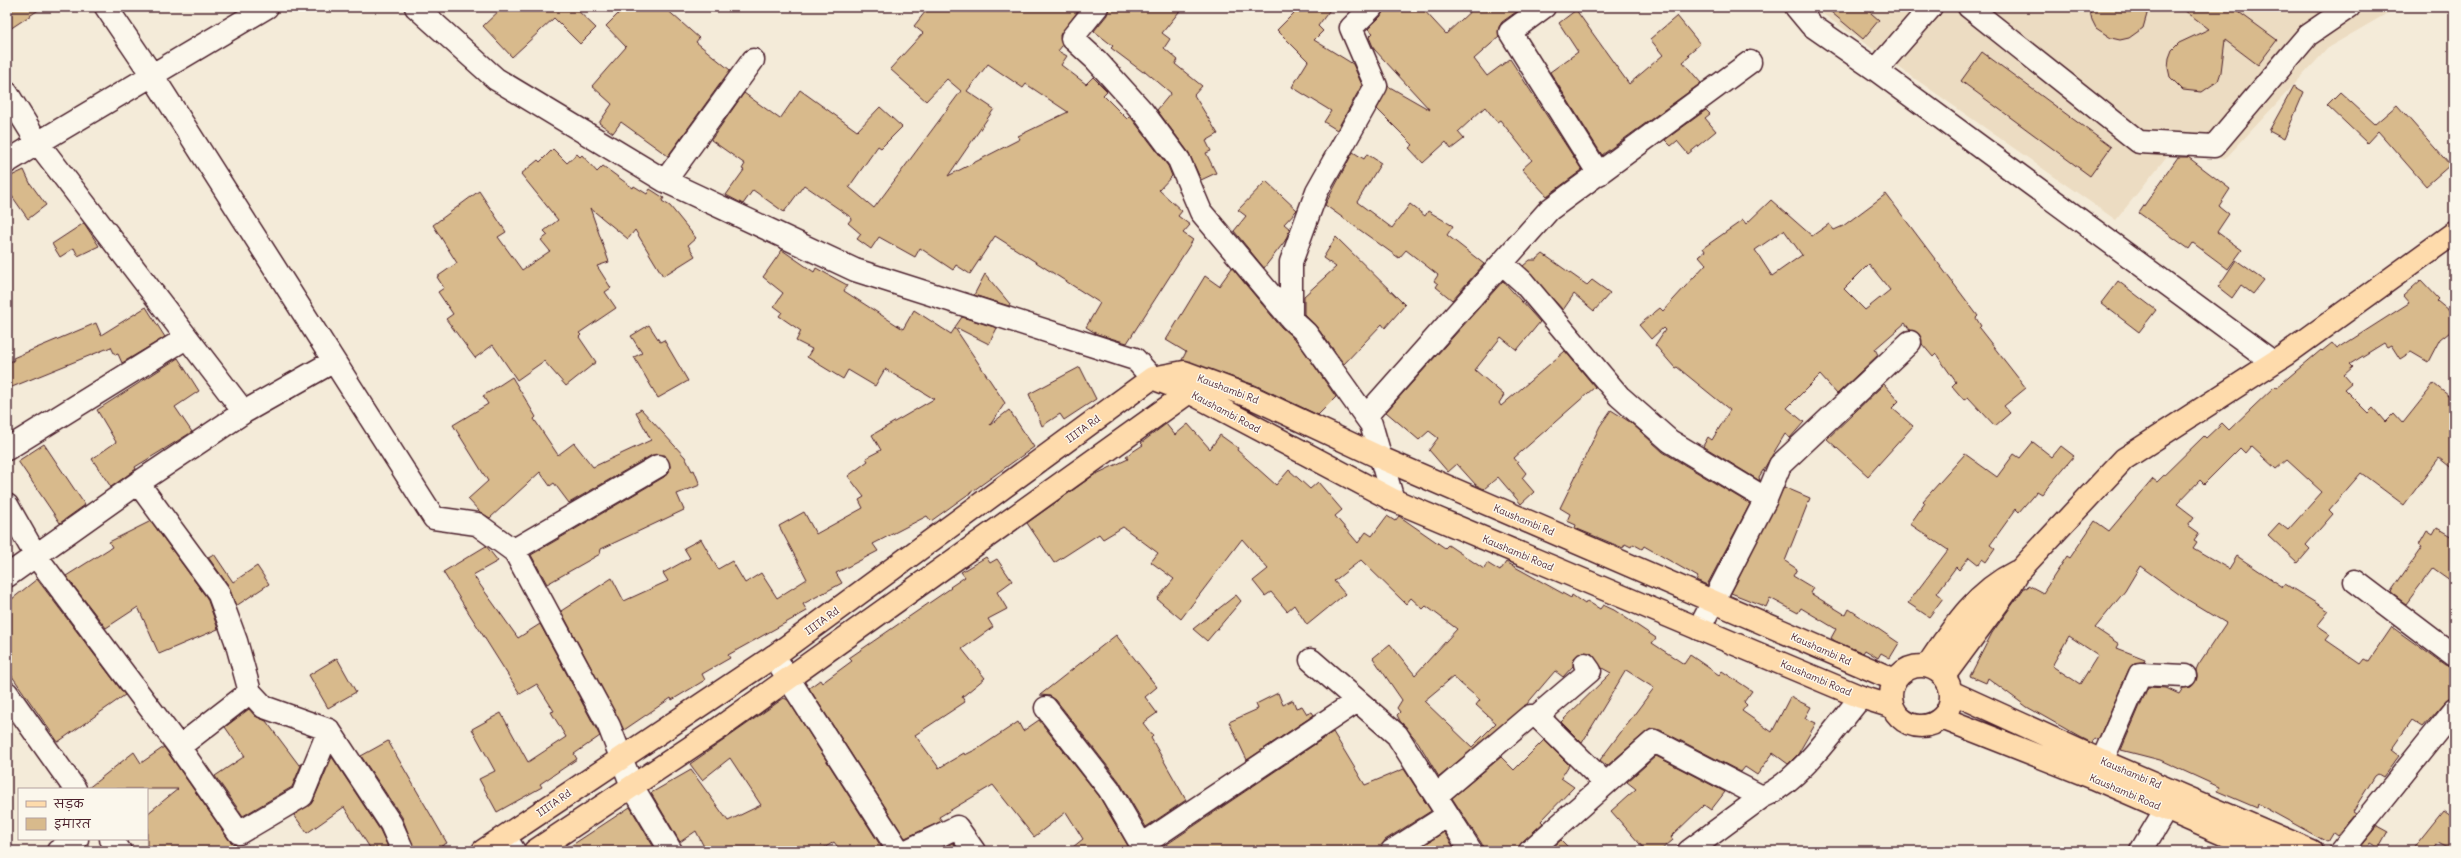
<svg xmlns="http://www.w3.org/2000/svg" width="2461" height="858" font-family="Delius,'Playpen Sans Deva',sans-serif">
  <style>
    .built { fill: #ecdcc2 }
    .building { fill: #d8ba8c; stroke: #4a1f2b; fill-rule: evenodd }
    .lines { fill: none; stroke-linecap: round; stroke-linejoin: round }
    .minor-casing { stroke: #4a1f2b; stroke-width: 25 }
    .major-casing { stroke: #4a1f2b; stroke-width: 25 }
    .minor { stroke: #fbf7ec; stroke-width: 22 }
    .major { stroke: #fedbac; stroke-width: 22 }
    .labels { text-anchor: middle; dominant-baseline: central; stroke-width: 3; stroke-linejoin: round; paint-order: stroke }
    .street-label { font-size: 10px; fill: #4a1f2b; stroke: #fbf7ec }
  </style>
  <rect width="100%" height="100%" fill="#f4ebd9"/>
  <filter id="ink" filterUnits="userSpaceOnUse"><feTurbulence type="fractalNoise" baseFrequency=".025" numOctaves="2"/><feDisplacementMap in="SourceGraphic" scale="8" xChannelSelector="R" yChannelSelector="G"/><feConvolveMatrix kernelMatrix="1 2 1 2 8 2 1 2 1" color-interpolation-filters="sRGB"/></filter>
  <g filter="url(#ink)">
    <path class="built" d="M1813,7H2433H2398L2329,47L2225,159L2171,151L2116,220Z"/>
    <path class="building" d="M7,7H43L7,31Z
      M503,7H574L596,28L580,44L554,18L512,57L483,26Z
      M625,7H664L699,38L696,42L730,70L668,156L621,122L613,133L599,123L612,104L592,86L626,47L606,26Z
      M929,7H1081L1060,35L1062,46L1058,51L1067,56L1061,65L1086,84L1093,77L1107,91L1103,95L1127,119L1130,116L1133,120L1168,166L1172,176L1159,190L1182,211L1178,216L1190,225L1183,233L1193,240L1127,343L1097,334L1086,327L1100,303L995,236L970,274L956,265L953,270L920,248L915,257L879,237L871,249L857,239L861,234L848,223L852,218L804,185L784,212L753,190L743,204L726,195L744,170L742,169L745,164L711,140L744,93L780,119L800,90L857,131L880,107L902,127L881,148L878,146L849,187L874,208L961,91L947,79L926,101L890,69L923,33L914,26ZM988,64L1023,88L1026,84L1068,112L1018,136L1020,139L948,176L994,109L967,91Z
      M1109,7H1183L1162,33L1170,39L1164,48L1178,60L1175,64L1202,86L1194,95L1218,134L1206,141L1211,151L1206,153L1216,173L1201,180L1189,153L1157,110L1171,93L1145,71L1143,72L1111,48L1113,46L1094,31L1107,15Z
      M1300,7H1332L1318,26L1323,31L1314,40L1353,64L1362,85L1337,130L1324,122L1331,111L1292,87L1308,61L1277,30Z
      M1384,7H1421L1446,34L1475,7H1523L1502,22L1499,27V37L1474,59L1487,76L1510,59L1582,170L1547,196L1522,169L1532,160L1500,120L1497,122L1485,107L1458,132L1464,139L1451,149L1446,142L1423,163L1409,148L1413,145L1377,109L1388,86L1430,110L1374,49L1369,37L1373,33L1368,29L1381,16Z
      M1825,7H1864L1879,20L1863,39Z
      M2089,7H2149L2143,28L2129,38L2120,40L2111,38L2096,28L2092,20Z
      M2180,7H2232L2277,40L2258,65L2225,40L2221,72L2218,81L2202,92L2183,90L2170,77L2168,68L2169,58L2172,50L2179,43L2209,29Z
      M1576,10L1629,84L1663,55L1650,39L1677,16L1700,44L1688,54L1690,56L1683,62L1701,83L1602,155L1550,72L1578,52L1559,23Z
      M1982,52L2111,147L2090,176L1961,81Z
      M2294,86L2304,92L2284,139L2269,131Z
      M2340,92L2375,124L2397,105L2450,165L2426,186L2378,131L2367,143L2327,105Z
      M1706,110L1710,114L1705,118L1716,131L1688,154L1677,141L1671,146L1665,140Z
      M553,149L567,163L577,154L580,157L582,155L597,172L603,166L633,188L634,186L647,194L650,189L664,198L662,201L670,206L696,238L688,245L695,256L663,276L635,230L628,239L590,208L609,262L597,266L611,288L605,292L616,308L579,333L581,335L579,337L596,362L566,386L544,361L517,380L493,345L475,358L446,319L453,314L438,292L444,288L437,277L457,263L433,225L479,191L506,232L498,237L522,270L550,251L541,240L548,235L544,231L558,220L521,174L538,160L540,162Z
      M1353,152L1364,159L1367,154L1381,163L1357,202L1392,228L1410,204L1425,216L1428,211L1453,226L1447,235L1484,264L1452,300L1436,287L1438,284L1434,281L1438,275L1406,250L1399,258L1325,205Z
      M2178,157H2188L2230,189L2219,206L2229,214L2217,232L2242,250L2228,269L2193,243L2189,249L2139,213Z
      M24,170L30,183L46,205L28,219L7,189V178Z
      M1266,181L1297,210L1284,224L1290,229L1285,241L1264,268L1234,231L1246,216L1238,210Z
      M1886,194L1978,316L1976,318L1981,326L1979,328L2026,388L2004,406L2010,413L1995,426L1968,397L1964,400L1952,386L1956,382L1936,354L1933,357L1922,344L1919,334L1910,330L1905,323L1875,349L1878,355L1837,394L1820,375L1787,408L1804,422L1790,438L1785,434L1759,477L1760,481L1703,446L1708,437L1712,440L1730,410L1677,367L1675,368L1655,345L1665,330L1663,328L1651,339L1639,325L1660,308L1663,311L1706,264L1699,256L1705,251L1703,248L1743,220L1746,224L1771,200L1812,236L1829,224L1834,230L1843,226ZM1784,230L1802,255L1772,276L1755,250ZM1869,264L1890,290L1865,310L1844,289Z
      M84,223L99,246L78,256L74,248L60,257L52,244Z
      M1336,237L1405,305L1385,328L1382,324L1344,364L1316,326L1304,314V296L1336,267L1323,258Z
      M782,250L814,272L816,268L847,285L844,291L903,329L914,310L951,334L955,328L1005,403L990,425L1009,410L1034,447L931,521L927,516L873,544L878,551L836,573L842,583L803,604L807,611L728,655L730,658L702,674L705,680L672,700L671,698L624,730L561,611L612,578L624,601L668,581L663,573L690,558L684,548L701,539L718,569L732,561L745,583L761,573L777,598L807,579L779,526L804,512L816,534L863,508L859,500L864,497L848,476L868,461L866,458L881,450L872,435L934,399L885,369L875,386L848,370L843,379L807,357L812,349L796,341L801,331L779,316L782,312L774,306L783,293L763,277Z
      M1543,254L1587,285L1592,280L1610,293L1594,311L1574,294L1563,310L1523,266L1530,260H1536Z
      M2236,260L2264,280L2253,294L2241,285L2232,298L2218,287Z
      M1232,268L1281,327L1297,341L1336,397L1318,415L1255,385L1182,360L1186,352L1166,340L1205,276L1219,286Z
      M985,274L1010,304L1009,306L974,295Z
      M2421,280L2439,299L2437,301L2454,315V328L2440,339L2428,362L2411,352L2400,359L2391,345L2387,347L2384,343L2350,364L2353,367L2344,375L2351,383L2344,389L2368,413L2373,408L2385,422L2394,413L2403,423L2434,384L2454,400V470L2439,458L2404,505L2361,473L2329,510L2333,514L2306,545L2310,549L2298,563L2268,535L2279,523L2288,530L2322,492L2287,460L2276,469L2251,446L2245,453L2240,448L2204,484L2200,480L2177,504L2194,517L2188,525L2199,533L2194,540L2197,542L2193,548L2229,569L2237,556L2283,587L2285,584L2329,611L2317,626L2330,635L2326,640L2361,664L2365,659L2369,661L2392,627L2446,666L2454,668V698L2445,702L2423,727L2412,720L2391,750L2399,756L2383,777L2378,774L2375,776L2353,811L2356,813L2337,835L2333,832L2327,842L2258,804L2257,808L2217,791L2219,787L2160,760L2121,750L2148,687L2166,688L2179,694L2183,688L2191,687L2197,677L2196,670L2198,665L2226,623L2183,597L2140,566L2125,591L2095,628L2119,644L2117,648L2145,659L2144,662L2134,663L2129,669L2098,740L2094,738L2092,743L2080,737L2027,707L1988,678L1986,683L1970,676L1992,633L2025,587L2027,588L2028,585L2043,593L2067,556L2070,558L2095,521L2109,531L2153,479L2157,482L2204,436L2206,438L2222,423L2229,430L2275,386L2276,388L2321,350L2322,351L2332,343L2337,349L2409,303L2403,296ZM2069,636L2098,655L2080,684L2052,666Z
      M1503,281L1540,322L1517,350L1501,337L1475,370L1504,395L1499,403L1501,406L1565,351L1595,387L1514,458L1526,473L1522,478L1534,492L1521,504L1498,477L1484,489L1476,485L1457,464L1448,472L1429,450L1438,438L1429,431L1419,440L1386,412Z
      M2118,281L2156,310L2139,332L2101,303Z
      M146,307L165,337L122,363L118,354L115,355L111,347L7,389V363L14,360L13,358L96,323L101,335Z
      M962,317L997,328L989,344L955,327Z
      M649,325L660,342L664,340L688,381L658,398L634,357L642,353L631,336Z
      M178,358L199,391L175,407L192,432L135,467L136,469L111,487L92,459L116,442L97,410Z
      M1080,367L1096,399L1064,420L1060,414L1042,426L1029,394Z
      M512,377L536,417L534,419L558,455L574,443L593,467L651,440L636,412L641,409L685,457L692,471L694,470L700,485L677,494L684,510L601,549L600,554L547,584L531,555L664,477L669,472L670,466L665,455H652L569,503L554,483L550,486L540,472L490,518L480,512L468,499L488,481L453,425L488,404L483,396Z
      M1884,384L1899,401L1892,408L1913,426L1868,476L1827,439Z
      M1611,410L1630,422L1663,452L1750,504L1707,585L1696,580L1698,577L1644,546L1642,549L1633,544L1631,547L1625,544L1623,548L1575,528L1576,525L1567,521L1570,514L1560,508L1600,426Z
      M1166,424L1175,435L1188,424L1210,449L1220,435L1238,448L1237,450L1276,485L1289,470L1310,489L1318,482L1342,510L1335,516L1358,543L1366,532L1372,536L1387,516L1395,521L1399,516L1445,548L1448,545L1484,569L1487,563L1500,571L1506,562L1571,598L1572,595L1585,604L1587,601L1600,609L1603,605L1614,610L1656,638L1652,643L1684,664L1690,655L1719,675L1722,671L1752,691L1744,702L1747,705L1742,711L1772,732L1790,697L1811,707L1805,718L1816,723L1798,754L1788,764L1773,753L1757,775L1745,767L1741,772L1660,730L1653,729L1646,732L1607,766L1600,760L1654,688L1626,670L1582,743L1561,722L1611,673L1602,668L1591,653L1583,652L1574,658L1573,666L1563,677L1555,671L1526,705L1439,777L1418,742L1400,721L1397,715L1400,712L1397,708L1402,700L1373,658L1390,644L1415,675L1457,629L1426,606L1423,609L1411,598L1406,604L1361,560L1334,581L1345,594L1307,625L1294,605L1287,611L1271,592L1265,596L1253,581L1268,569L1242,539L1181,619L1157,599L1174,579L1151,562L1158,553L1123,527L1103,539L1099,534L1054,563L1027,523L1094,475L1128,459L1126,456L1143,445L1141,443ZM1453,677L1480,700L1476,705L1496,723L1472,747L1424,701Z
      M2033,442L2052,457L2061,446L2074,456L2042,494L2037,491L2019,512L2016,509L1990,545L1995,549L1986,562L1982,559L1979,565L1969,557L1959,570L1956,567L1937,593L1943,598L1929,617L1908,603L1948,550L1910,524L1925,503L1923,501L1965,454L1997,477L2014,454L2020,458Z
      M44,444L85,505L60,523L18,461Z
      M1784,487L1810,498L1785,561L1797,569L1793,576L1813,588L1810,593L1846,615L1849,609L1899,643L1890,658L1881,653L1878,658L1865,650L1863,653L1835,641L1831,638L1836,629L1801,608L1798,613L1770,598L1766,607L1731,593Z
      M151,521L207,598L218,629L159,654L138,607L106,628L66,576L112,547L109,542Z
      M2437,528L2454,538V583L2433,568L2406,604L2391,593L2392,590L2422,547L2419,545L2427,531L2433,535Z
      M486,546L498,561L473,575L518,638L540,624L600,736L574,754L577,759L540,784L542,787L497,812L479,779L495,771L472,729L501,713L528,762L566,737L551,712L554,711L537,684L520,694L443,572Z
      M214,554L233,582L257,566L269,584L236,606L228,585L208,557Z
      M986,557L990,563L997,559L1012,581L997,592L1007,609L988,619L993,627L962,649L985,678L962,697L965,702L915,735L939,768L964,753L965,755L979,748L1018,722L1023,731L1039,720L1099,796L1131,851H1068L1083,839L1066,812L1034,837L993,785L939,817L942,821L905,838L809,688L820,680L822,683L852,661L849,658L951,588L950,587L965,577L961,572Z
      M37,579L125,695L58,742L7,669V603Z
      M1236,595L1241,601L1207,641L1193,629Z
      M1116,635L1157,687L1145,697L1157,713L1143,723L1153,736L1151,738L1186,800L1146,827L1119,781L1056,700L1050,696L1040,695Z
      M337,658L356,692L328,708L309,675Z
      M1278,693L1283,705L1293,700L1296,708L1302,706L1307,714L1312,712L1314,715L1247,760L1229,722L1258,709L1256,704Z
      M784,698L788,700L884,851H841L834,842L819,851H706L696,831L680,842L651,793L691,770L728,821L761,805L730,758L702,780L690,764Z
      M249,709L255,716L266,721L299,765L302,763L292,787L243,816L215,776L245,756L225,727Z
      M1333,732L1365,785L1404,769L1431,811L1385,840L1380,851H1157Z
      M1544,740L1569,765L1561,778L1574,787L1541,821L1543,823L1522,842L1518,851H1483L1482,844L1452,798L1501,757L1514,770Z
      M388,741L447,843L432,851H415L402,817L361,756Z
      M164,747L229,840L234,844L241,845L244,851H147V814L178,789H87L134,752L141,763Z
      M1656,756L1725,792L1711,810L1704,805L1671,837L1673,840L1660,851H1646L1611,811L1636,789L1627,782Z
      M332,757L380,830L388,847L372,851L344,807L307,833L294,815L313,801Z
      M630,807L656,851H563Z
      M2443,811L2454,819V851L2438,843L2431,851H2411Z
      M2377,826L2388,832L2379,848L2370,843L2365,851L2359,848Z
      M1444,832L1456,851H1415Z
      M1561,840L1572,851H1549Z
      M953,843L959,851H936Z"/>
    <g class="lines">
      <g class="minor-casing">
        <path id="minor" d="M106,7L152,75L334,361
          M416,7L496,79L665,181L855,270L1135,359L1152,378
          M1097,7L1072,38L1096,60L1143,112L1179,160L1201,212L1291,319L1306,333L1371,424L1393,500
          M1544,7L1510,32L1599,174
          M1796,7L1811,25L1876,70
          M1931,7L1876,70L2273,362
          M1969,7L2139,142L2214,146L2308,35L2349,7
          M7,93L38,143L267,7
          M7,162L38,143L244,412
          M665,181L753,60
          M1502,263L1523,282L1619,396L1670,441L1766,499
          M1291,319V262L1317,191L1376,86L1351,28L1372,7
          M1366,416L1549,210L1750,62
          M7,449L186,338
          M658,466L514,550L609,726L632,786L671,851
          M138,483L218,592L236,641L250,692L264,707L329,730L391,824L403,851
          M7,505L36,556L179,747
          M7,576L138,483L244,412L334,361L434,518L477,524L514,551
          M2355,581L2454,656
          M1699,629L1766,499L1780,465L1910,342
          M774,656L899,851
          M1311,660L1397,735L1471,851
          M250,692L179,747L239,833L302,796L329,730
          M7,693L75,789
          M1046,708L1109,789L1145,851
          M1537,716L1605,783
          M2102,761L2140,674L2185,676
          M1429,786L1437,795L1530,716H1537L1590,671L1585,664
          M505,837L514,851
          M111,839L120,851
          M1142,845L1357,701
          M58,851L77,839
          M907,851L957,827L974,851
          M1392,851L1448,815
          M1530,851L1654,741L1762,797
          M1689,851L1762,797C1799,782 1835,728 1861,697
          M2141,851L2166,809
          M2341,851L2454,710"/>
      </g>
      <g class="major-casing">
        <path id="major" d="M1152,378L1189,392L1393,500L1861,697L1893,707
          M1891 696a30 30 0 1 1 60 0a30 30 0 1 1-60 0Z
          M1927,666C1952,629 1975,592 2016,572
          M1944,676L2009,588L2019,571L2124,459L2285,355L2454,233
          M1951,692L2102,761L2312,851
          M1942,718L2094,778L2262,851
          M483,851L774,656L1152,378L1184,372L1251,397L1381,458L1895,680
          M535,851L718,729L1189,392"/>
      </g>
      <use href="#minor" class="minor"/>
      <use href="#major" class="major"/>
    </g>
  </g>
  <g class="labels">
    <g class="street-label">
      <text transform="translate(1228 389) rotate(21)">Kaushambi Rd</text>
      <text transform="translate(1226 412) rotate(28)">Kaushambi Road</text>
      <text transform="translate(1083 429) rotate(-36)">IIITA Rd</text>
      <text transform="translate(1524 520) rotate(23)">Kaushambi Rd</text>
      <text transform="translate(1518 553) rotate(23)">Kaushambi Road</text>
      <text transform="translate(822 621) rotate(-36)">IIITA Rd</text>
      <text transform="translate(1821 649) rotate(24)">Kaushambi Rd</text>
      <text transform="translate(1816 678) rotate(23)">Kaushambi Road</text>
      <text transform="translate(2131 773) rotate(23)">Kaushambi Rd</text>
      <text transform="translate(2125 792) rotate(23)">Kaushambi Road</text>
      <text transform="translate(554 803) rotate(-35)">IIITA Rd</text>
    </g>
  </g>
  <rect width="2461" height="858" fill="none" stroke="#fbf7ec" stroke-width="24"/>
  <rect x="12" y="12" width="2437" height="834" fill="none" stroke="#4a1f2b" stroke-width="1.5" filter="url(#ink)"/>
  <rect x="18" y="788" width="130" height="52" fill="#fbf7ec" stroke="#b4a19f"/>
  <rect x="26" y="801" width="20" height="6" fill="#fedbac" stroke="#b4a19f"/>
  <text x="54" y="808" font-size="12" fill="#4a1f2b">सड़क</text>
  <rect x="26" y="818" width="20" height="12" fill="#d8ba8c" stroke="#b4a19f"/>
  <text x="54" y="828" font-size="12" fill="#4a1f2b">इमारत</text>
</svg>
